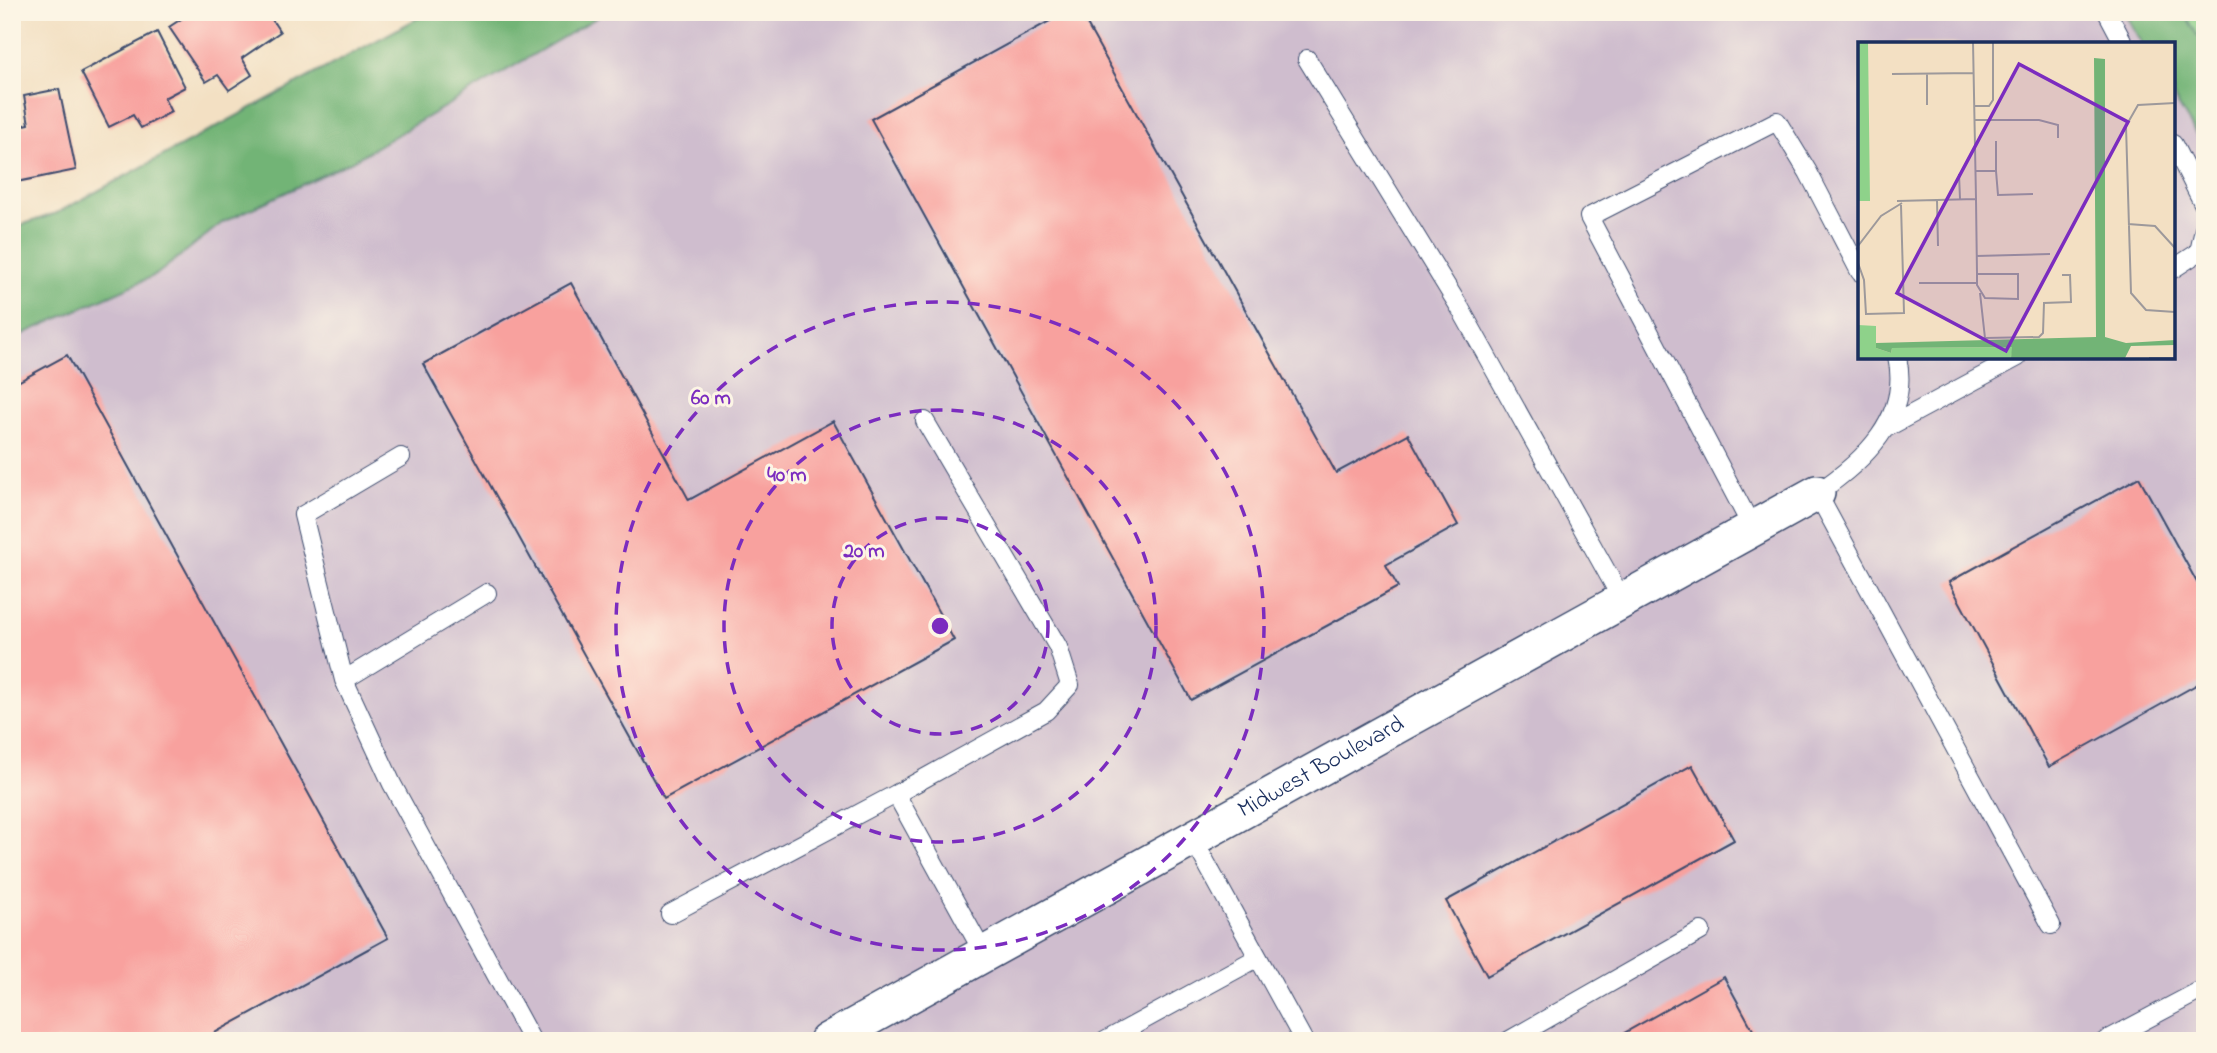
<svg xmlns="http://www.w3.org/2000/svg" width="2217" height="1053" font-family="'Indie Flower',sans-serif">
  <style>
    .industrial { fill: #cfbdce; fill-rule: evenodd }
    .green { fill: #8ed28a; stroke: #548074; stroke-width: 2 }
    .forest { fill: #72b476; stroke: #46726a; stroke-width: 2 }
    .building { fill: #f8a19e }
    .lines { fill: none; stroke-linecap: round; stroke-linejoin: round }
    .service-casing { stroke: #3b4a6d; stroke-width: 20 }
    .minor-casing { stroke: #3b4a6d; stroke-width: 38 }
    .service { stroke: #fff; stroke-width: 18 }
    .minor { stroke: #fff; stroke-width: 35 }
    .ring { fill: none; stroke: #7b2cbf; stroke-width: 3.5; stroke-dasharray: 12 9 }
    .labels { text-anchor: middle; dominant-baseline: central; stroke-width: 6; stroke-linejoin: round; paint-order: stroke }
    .street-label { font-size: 24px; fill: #1b2f5e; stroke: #fcf5e5 }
    .inset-road { fill: none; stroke: #9d999b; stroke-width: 2 }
    .view { fill: #7b2cbf; fill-opacity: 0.15; stroke: #7b2cbf; stroke-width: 3.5 }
    .inset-edge { fill: none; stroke: #1b2f5e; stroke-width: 3.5 }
    .centre { fill: #7b2cbf; stroke: #fcf5e5; stroke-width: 3.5 }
    .ring-label { font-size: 21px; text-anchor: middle; font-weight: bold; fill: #7b2cbf; stroke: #fcf5e5; stroke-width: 6; stroke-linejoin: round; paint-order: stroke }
  </style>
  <rect width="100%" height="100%" fill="#fcf5e5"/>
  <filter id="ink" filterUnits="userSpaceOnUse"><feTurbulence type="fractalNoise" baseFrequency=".0143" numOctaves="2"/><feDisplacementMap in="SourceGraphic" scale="14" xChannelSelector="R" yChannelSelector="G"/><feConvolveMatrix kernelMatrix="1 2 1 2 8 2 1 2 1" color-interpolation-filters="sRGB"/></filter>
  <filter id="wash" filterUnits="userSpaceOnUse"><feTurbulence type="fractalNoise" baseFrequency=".00686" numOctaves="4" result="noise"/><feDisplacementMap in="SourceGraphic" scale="28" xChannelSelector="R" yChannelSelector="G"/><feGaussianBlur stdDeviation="1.57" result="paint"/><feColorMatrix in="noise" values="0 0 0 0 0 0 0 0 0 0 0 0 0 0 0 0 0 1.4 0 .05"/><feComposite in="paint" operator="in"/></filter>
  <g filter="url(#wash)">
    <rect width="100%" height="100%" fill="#f3e0c3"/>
    <path class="industrial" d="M484,12H2184L2205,49V1041H12V269ZM1860,44H2173V357H1860Z"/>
    <path class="green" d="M2183,12H2205V53Z"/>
    <path class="forest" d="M429,12H606L352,161L223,222L156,275L12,339V228L57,213Z
      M2124,12H2184L2205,49V149L2173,96V44H2142Z"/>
    <g id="blocks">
      <path class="building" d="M192,12H267L280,32L242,58L252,75L229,90L218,75L206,82L169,27Z
        M1066,12H1080L1336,473L1408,434L1458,525L1386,565L1398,587L1191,700L871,119Z
        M157,32L185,87L164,98L171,112L141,128L133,115L109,127L81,72Z
        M59,89L76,170L12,183V128L29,124L24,96Z
        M571,283L689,500L833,421L954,640L664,799L423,364Z
        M67,355L388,938L200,1041H12V385Z
        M2139,477L2205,597V680L2049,767L1949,582Z
        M1692,765L1734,840L1487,976L1446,901Z
        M1724,977L1759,1041H1610Z"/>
    </g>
  </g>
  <g filter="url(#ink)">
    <use href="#blocks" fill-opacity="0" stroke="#3b4a6d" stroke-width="2"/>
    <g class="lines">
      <g class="service-casing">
        <path id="service" d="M2107,12L2124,44
          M1307,59L1460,308L1623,601
          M2173,144L2205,207
          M2173,269L2199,252L2205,225
          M1897,357C1911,418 1863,462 1817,493L2051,925
          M925,421L1058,647L1070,685L1046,711L896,794L984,954
          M1886,428L2018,357
          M401,457L303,515L344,680L392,784L532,1041
          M1753,529L1589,217L1777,121L1808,172L1860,272
          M344,680L487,593
          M1193,839L1304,1041
          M670,914L896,794
          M1105,1041L1257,958
          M1508,1041L1701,931
          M2105,1041L2205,988"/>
      </g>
      <g class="minor-casing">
        <g id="minor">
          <path id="s1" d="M827,1041L1817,493"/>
        </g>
      </g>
      <use href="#service" class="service"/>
      <use href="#minor" class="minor"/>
    </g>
  </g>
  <g class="ring">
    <circle cx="940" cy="626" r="108"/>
    <circle cx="940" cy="626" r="216"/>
    <circle cx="940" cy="626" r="324"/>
  </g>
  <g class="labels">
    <g class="street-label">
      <text stroke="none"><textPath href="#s1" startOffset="565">Midwest Boulevard</textPath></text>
    </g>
  </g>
  <g transform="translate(1858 42)">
    <rect width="317" height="317" fill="#f3e0c3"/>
    <path d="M0,0H10L12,159H0ZM0,283L18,284V306L33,311L34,306L155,305L153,316H0Z" fill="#8ed28a"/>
    <path d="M236,16L247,17V295L268,301L317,298V303L273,304L267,316H153L154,305L34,306L33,311L18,306V301L238,295Z" fill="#72b476"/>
    <path class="inset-road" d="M115,0L118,157L119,232V243L127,256L160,257V232H119M34,32L116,31M69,32V63M317,61L280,63L268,84L273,251L288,268L317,270M116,64H131L135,58V0M116,78H181L200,83V96M138,99V129M117,129H138L140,153L175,152M101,132L102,157M79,158L80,204M39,159L118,157M270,182L297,184L317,206M0,204L23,174L44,161M118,214L192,212M0,221L6,238L8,272L46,271L43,163M61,241H119M122,251L127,296L181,295L185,291L186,261L213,260L212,233H204M291,316H317"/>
    <path class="view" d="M161,22L270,80L148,309L39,251Z"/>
    <rect width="317" height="317" class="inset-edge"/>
  </g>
  <circle cx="940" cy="626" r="10" class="centre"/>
  <g class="ring-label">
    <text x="711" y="404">60 m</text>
    <text x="787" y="481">40 m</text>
    <text x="864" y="557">20 m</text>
  </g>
  <rect width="2217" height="1053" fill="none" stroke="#fcf5e5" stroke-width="42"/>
</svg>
